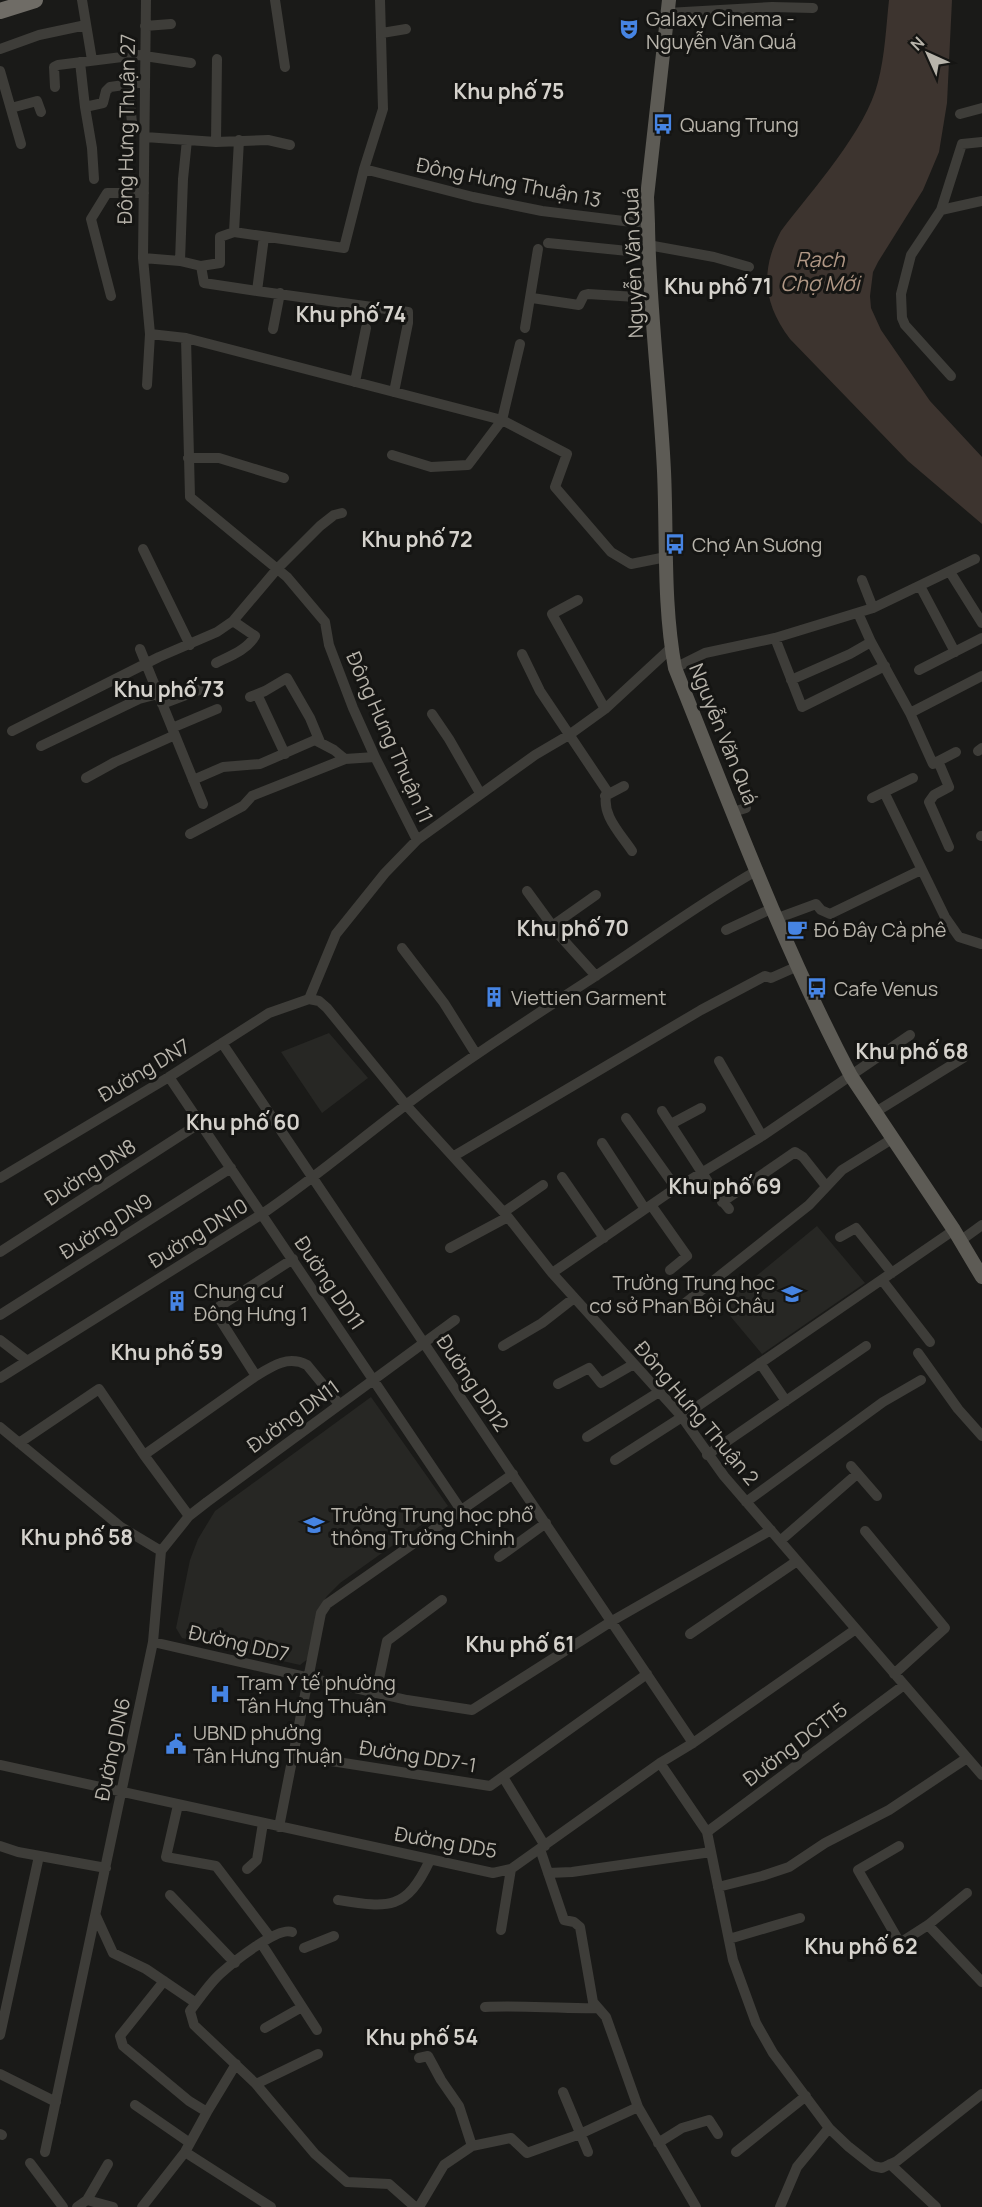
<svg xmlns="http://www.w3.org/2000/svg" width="982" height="2207" font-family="Manrope,sans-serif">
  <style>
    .built { fill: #272724 }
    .water { fill: #3d342f }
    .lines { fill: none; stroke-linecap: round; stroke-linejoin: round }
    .minor { stroke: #3e3d39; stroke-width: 10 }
    .major { stroke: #5d5b55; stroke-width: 14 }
    .highway { stroke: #6f6c66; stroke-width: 16 }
    .labels { text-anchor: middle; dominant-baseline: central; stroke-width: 6; stroke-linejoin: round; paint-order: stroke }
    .poi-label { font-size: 20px; fill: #b8b4ab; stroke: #151513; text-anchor: start }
    .street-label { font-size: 20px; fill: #b8b4ab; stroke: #151513 }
    .neighbourhood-label { font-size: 21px; font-weight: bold; fill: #d5d2cc; stroke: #151513 }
    .water-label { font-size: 21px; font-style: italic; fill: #b09785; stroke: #151513 }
  </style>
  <rect width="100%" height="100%" fill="#1a1a18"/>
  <path class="built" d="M329,1033L368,1078L322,1113L281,1052Z
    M817,1226L865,1283L762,1354L721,1305Z
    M371,1397L448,1506L340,1583L327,1596L321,1606L309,1658L300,1665L182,1638L176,1628L190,1560L198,1539L215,1511Z"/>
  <path class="water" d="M889,0H952L947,103L939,152L923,190L878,262L873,272L870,296L871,308L881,330L930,401L982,457V524L908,461L790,339C763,303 760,270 781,231C812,190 866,131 878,82C885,55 886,27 889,0Z"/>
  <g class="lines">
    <path class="minor" d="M82,0L92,60
      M146,0L143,258L150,334
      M275,0L285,67
      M667,13L772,7L813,8
      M145,26L171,24
      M382,33L406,29
      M0,49L39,35L86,25
      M80,62L85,107
      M0,71L21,144
      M128,85L133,132
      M55,87L54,67L58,65L138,55L191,63
      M11,108L37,101L41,112
      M960,114L982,108
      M145,137L216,142L268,140L290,145
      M239,140L234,232L344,248L364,169L383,109L380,0
      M216,142L217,59
      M364,169L473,197L542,211L648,224
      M94,179L92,148L85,107L103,103L106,91L110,87L145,82
      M941,210L982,201
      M548,243L648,253
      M648,245L714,257L749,267
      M143,258L180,261L201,266L204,283L257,291L264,237
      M180,261L183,179L187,140
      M201,266L220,263V237L234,232
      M257,291L408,312V323L394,392
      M111,296L91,219L107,193H144
      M532,298L579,305L584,295L588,294L652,298
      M525,328L538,249
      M273,329L280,293
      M186,338L502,420L567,454L555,487L611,552L631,564L666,557
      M951,376L905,325L902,318L901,294L911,255L941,210L962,144L982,142
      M355,382L366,328
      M147,385L150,334L186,338L190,497L287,577L325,622L329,645L353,708L375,757L417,840
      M392,455L431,467L468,465L502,420L520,344
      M188,458H219L284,478
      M143,549L190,645
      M950,572L982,623
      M862,580L873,608
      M920,586L955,652
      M578,600L552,614L605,709
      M858,613L871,642L910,713L933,764L956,752
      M775,638L802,707L885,666
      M140,649L203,804
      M522,654L540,691L607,791C600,814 620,833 632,851
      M216,663C230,656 247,650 255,636L233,621
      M675,668L705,653L775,638L873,608L975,559
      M919,670L982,638
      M791,680L850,654L871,642
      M257,694L285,754
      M250,697L265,691L287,678L310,718L320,742
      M162,704L207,687
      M910,713L982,676
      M432,714L449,739L480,793
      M172,728L217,709
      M12,731L159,657L217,632L233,621L277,569L320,526L334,515L342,513
      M41,746L139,699L158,694
      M978,751L982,748
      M938,761L949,787L934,795L929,802L949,847
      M86,778L115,762L175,735
      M193,780L223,767L260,764L315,740L334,750L345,759
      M884,792L945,917L959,937L981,944
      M605,796L624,786
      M872,798L913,778
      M733,812L746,808
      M190,834L243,806L252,796L345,759L375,757
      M981,836H982
      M527,891L559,935L596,976
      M778,918L816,904L821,910L830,914L921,870
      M552,926L596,895
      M726,930L773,908
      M402,948L444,1003L476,1054
      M309,999L319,1001L327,1008L406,1105L508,1217L552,1273L682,1417L724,1476L982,1775
      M309,999L336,934L385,873L417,840L535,755L569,735L605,709L671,648
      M222,1043L693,1743
      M719,1061L762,1136
      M169,1077L461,1510
      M662,1111L712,1188L729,1209
      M874,1113L963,1058
      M626,1118L676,1188
      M671,1124L701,1108
      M602,1143L645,1209
      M454,1156L701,1010L765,976L771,978L798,966
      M562,1177L604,1238
      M0,1178L169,1077L269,1013L309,999
      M722,1202L795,1152L803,1157L826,1186
      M651,1205L687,1256L670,1270
      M504,1212L543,1185
      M840,1237L856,1228L892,1273
      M960,1241L982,1225
      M450,1248L508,1217
      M0,1252L200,1123
      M552,1273L667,1194L762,1136L910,1035
      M882,1280L930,1342
      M679,1308L809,1205L842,1170L892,1139
      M0,1315L231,1168
      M0,1340L26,1360
      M503,1346L542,1323L574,1298
      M918,1353L958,1409L982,1436
      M760,1363L786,1401
      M256,1376C272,1366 288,1355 307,1365L339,1404
      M0,1378L262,1214C312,1180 358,1141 407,1104C467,1059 531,1018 594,977C649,941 701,902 758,870
      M558,1384L589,1368L601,1383L634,1364
      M0,1427L121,1527L161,1551
      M587,1437L659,1392
      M19,1443L99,1389L144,1455L189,1516
      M144,1455L256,1376L214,1310L293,1259
      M707,1455L866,1346
      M615,1460L682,1417L954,1230
      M851,1466L877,1496
      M746,1502L883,1402L921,1380
      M865,1531L945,1628L894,1674
      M780,1541L857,1474
      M161,1551L189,1516L207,1502L455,1320
      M499,1557L546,1523
      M690,1634L797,1561
      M153,1642L407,1700L472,1710L612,1621L771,1530
      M376,1693L387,1641L442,1600
      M293,1755L490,1786L647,1674
      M660,1763L707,1832L733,1960L756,2023L773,2053L829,2128L849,2147L873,2166L882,2168L897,2161L982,2094
      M0,1765L493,1873L511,1869L660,1763L693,1743L856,1629
      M503,1777L545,1846
      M178,1805L166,1857L216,1866L270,1937
      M279,1827L321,1613L327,1604L513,1474
      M707,1832L904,1685
      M0,1846L18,1852L106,1868
      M899,1846L858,1870L900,1943L928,1925L967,1893
      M540,1849L564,1920L574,1922L580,1927L593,2002L606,2017L638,2107L696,2207
      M247,1869L257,1860L263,1823
      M548,1873L572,1872L711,1852
      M718,1887L762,1876L789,1867L825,1843L889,1810L967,1758
      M170,1895L235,1963
      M338,1900C389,1908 406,1911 430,1860
      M96,1916L113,1953L146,1969L196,2003
      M928,1925L982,1982
      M501,1930L511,1869
      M292,1932C278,1926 232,1963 220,1974C209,1984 199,1999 190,2011L194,2025L256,2084L315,2154L347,2182L389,2184L415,2207
      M729,1939L800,1918
      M261,1943L317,2030
      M304,1948L334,1936
      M164,1981L120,2036L123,2046L189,2101L207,2112
      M485,2007C522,2005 559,2009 597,2008
      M265,2028L302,2007
      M0,2035L39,1856
      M419,2058L428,2056L441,2080L459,2106L472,2146
      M0,2074L56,2102
      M256,2084L318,2054
      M563,2092L588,2152
      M135,2105L190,2143
      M0,2134L2,2135
      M658,2143L682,2128L709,2120L718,2134
      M45,2152L153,1642L161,1551
      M185,2152L271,2207
      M736,2152L806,2096
      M30,2163L63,2207
      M890,2164L936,2207
      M87,2200L108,2164
      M77,2207L87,2200L113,2207
      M142,2207L185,2152L207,2112L236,2064
      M419,2207L444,2165L472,2146L511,2138L527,2153L580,2134L638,2107
      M780,2207L797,2167L829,2128"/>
    <path class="major" d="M669,0L647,197L648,224C649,307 660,389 664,471C667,536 663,604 675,668C730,805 782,945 851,1076L954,1230L982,1277"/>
    <path class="highway" d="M0,11L35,0"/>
  </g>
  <defs>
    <g id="theatre-bare" transform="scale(1.62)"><path d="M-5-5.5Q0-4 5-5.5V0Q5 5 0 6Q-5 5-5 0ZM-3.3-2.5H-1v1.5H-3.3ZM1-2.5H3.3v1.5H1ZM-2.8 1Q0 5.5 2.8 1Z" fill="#4684e3" stroke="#151513" stroke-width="2.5" paint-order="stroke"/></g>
    <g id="bus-bare" transform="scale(1.62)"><path d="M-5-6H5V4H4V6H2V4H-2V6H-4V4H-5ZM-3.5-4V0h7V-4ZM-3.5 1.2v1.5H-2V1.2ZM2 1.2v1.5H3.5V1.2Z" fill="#4684e3" stroke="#151513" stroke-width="2.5" paint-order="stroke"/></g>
    <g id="cafe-bare" transform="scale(1.62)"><path d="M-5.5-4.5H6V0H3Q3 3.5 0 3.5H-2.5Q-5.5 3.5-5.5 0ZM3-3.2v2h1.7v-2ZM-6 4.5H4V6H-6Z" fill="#4684e3" stroke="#151513" stroke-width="2.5" paint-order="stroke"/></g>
    <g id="building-bare" transform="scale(1.62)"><path d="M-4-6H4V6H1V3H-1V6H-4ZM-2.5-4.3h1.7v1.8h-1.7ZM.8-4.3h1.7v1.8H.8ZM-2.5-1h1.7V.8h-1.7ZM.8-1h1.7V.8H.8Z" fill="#4684e3" stroke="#151513" stroke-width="2.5" paint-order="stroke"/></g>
    <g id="school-bare" transform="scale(1.62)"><path d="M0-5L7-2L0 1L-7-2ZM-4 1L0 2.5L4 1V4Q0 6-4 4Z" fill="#4684e3" stroke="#151513" stroke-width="2.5" paint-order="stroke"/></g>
    <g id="hospital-bare" transform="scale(1.62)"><path d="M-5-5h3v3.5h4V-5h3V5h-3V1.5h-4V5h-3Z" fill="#4684e3" stroke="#151513" stroke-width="2.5" paint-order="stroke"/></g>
    <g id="civic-bare" transform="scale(1.62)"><path d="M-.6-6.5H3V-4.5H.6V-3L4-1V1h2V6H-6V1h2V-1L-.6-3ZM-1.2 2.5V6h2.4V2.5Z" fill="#4684e3" stroke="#151513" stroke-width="2.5" paint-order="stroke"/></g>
  </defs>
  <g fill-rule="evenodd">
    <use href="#theatre-bare" x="629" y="29"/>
    <use href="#bus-bare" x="663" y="124"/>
    <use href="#bus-bare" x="675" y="544"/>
    <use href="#cafe-bare" x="797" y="929"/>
    <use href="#bus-bare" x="817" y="988"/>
    <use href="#building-bare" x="494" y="997"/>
    <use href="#school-bare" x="792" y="1294"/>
    <use href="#building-bare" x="177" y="1301"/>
    <use href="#school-bare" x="314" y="1525"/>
    <use href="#hospital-bare" x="220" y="1694"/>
    <use href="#civic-bare" x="176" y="1744"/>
  </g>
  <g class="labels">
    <g class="poi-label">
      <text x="646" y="18">Galaxy Cinema -<tspan x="646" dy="23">Nguyễn Văn Quá</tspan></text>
      <text x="680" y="124">Quang Trung</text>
      <text x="692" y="544">Chợ An Sương</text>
      <text x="814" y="929">Đó Đây Cà phê</text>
      <text x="834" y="988">Cafe Venus</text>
      <text x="511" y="997">Viettien Garment</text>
      <text x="775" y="1282" text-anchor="end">Trường Trung học<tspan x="775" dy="23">cơ sở Phan Bội Châu</tspan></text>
      <text x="194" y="1290">Chung cư<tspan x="194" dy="23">Đông Hưng 1</tspan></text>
      <text x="331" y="1514">Trường Trung học phổ<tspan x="331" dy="23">thông Trường Chinh</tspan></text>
      <text x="237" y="1682">Trạm Y tế phường<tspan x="237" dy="23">Tân Hưng Thuận</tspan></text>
      <text x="193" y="1732">UBND phường<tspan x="193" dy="23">Tân Hưng Thuận</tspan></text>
    </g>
    <g class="street-label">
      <text transform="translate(126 129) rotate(-89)">Đông Hưng Thuận 27</text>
      <text transform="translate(509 182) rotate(11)">Đông Hưng Thuận 13</text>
      <text transform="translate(633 263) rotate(-92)">Nguyễn Văn Quá</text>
      <text transform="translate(724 734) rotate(68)">Nguyễn Văn Quá</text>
      <text transform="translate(390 737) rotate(66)">Đông Hưng Thuận 11</text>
      <text transform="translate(144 1070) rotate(-31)">Đường DN7</text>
      <text transform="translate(90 1172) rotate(-33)">Đường DN8</text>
      <text transform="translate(106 1226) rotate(-32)">Đường DN9</text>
      <text transform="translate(198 1233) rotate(-32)">Đường DN10</text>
      <text transform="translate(330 1283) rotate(56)">Đường DD11</text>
      <text transform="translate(473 1383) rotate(56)">Đường DD12</text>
      <text transform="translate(697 1413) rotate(50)">Đông Hưng Thuận 2</text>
      <text transform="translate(293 1416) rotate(-36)">Đường DN11</text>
      <text transform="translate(239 1643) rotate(13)">Đường DD7</text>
      <text transform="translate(795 1744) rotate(-37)">Đường DCT15</text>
      <text transform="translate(112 1749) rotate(-78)">Đường DN6</text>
      <text transform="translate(418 1756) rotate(9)">Đường DD7-1</text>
      <text transform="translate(446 1842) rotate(10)">Đường DD5</text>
    </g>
    <g class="neighbourhood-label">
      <text x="509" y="91">Khu phố 75</text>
      <text x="718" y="286">Khu phố 71</text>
      <text x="351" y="314">Khu phố 74</text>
      <text x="417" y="539">Khu phố 72</text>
      <text x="169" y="689">Khu phố 73</text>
      <text x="573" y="928">Khu phố 70</text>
      <text x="912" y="1051">Khu phố 68</text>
      <text x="243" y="1122">Khu phố 60</text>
      <text x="725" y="1186">Khu phố 69</text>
      <text x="167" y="1352">Khu phố 59</text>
      <text x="77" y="1537">Khu phố 58</text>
      <text x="520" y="1644">Khu phố 61</text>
      <text x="861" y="1946">Khu phố 62</text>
      <text x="422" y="2037">Khu phố 54</text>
    </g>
    <g class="water-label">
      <text x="820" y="259">Rạch<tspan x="820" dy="24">Chợ Mới</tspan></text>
    </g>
  </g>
  <g transform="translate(928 54) rotate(315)" stroke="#151513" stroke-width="4.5" paint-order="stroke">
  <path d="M0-4.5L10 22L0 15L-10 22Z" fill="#b8b4ab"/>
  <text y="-9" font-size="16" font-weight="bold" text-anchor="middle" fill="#b8b4ab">N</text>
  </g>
</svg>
